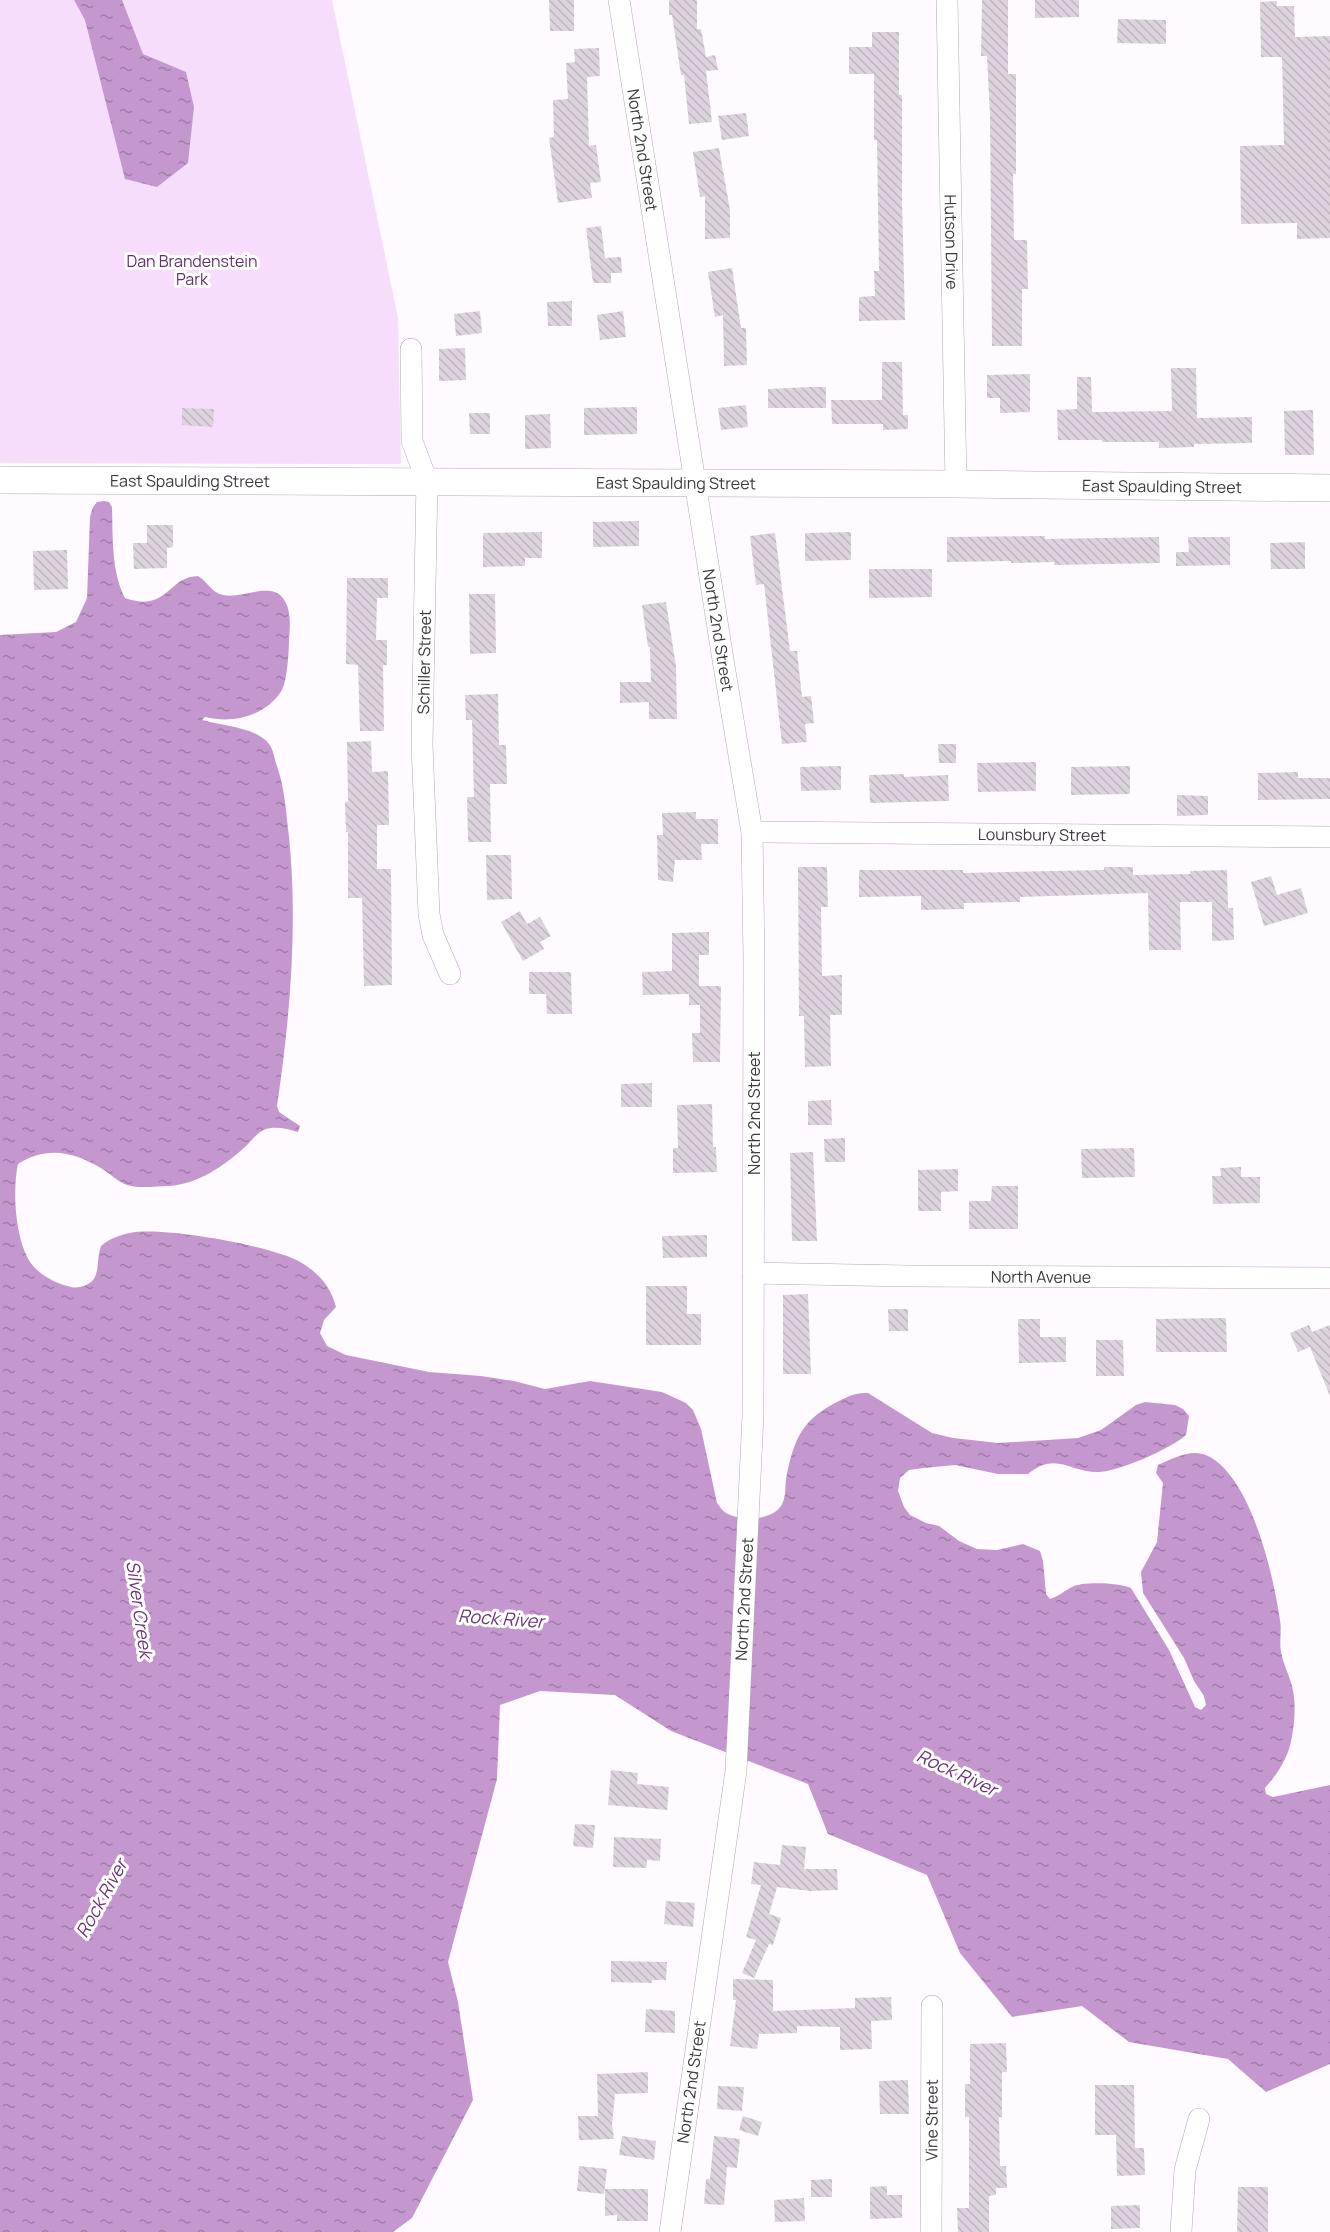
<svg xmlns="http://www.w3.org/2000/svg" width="1330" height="2232" font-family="Manrope,sans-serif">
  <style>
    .park { fill: #f5ddfb }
    .water { fill: url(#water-ripples) }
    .building { fill: url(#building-back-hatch) }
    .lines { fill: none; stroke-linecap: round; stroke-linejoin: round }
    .minor-casing { stroke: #b2a9b4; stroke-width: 22 }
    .tertiary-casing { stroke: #b2a9b4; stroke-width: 28 }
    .minor { stroke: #fff; stroke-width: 21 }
    .tertiary { stroke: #fff; stroke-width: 27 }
    .labels { text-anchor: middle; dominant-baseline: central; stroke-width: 6; stroke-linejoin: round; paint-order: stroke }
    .street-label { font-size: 16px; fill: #3d393e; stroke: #fff }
    .park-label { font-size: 16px; fill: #662f72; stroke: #fff }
    .water-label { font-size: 18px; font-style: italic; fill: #6c3578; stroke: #fff }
  </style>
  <defs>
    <pattern id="water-ripples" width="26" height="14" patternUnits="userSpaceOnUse" patternTransform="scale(1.5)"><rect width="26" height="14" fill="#c597cf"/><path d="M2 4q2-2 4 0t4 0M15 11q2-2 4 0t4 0" fill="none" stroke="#a17ca9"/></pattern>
    <pattern id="building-back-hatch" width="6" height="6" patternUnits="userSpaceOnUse" patternTransform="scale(1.5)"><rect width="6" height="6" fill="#ddd3df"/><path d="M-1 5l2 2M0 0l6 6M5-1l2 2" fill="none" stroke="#bfb6c0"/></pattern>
  </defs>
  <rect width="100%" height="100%" fill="#fefaff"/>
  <path class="park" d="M0,0H332L398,318L401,464L0,463Z"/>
  <path class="water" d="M74,0H122L143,54L186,72L194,107L188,163L157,187L125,179L85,20Z
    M104,501L109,502L112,507C113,536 111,571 125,598C168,613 167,577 198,576C207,581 212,593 223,595C240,599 268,583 281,596C292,607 290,626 289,640C289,652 287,681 282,690C266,716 233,724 205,717L202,720C222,726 256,727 269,744C274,750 274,759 277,766C285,789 286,813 289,837C298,926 290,1018 277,1106L279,1112L300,1126L298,1132C288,1129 276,1126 266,1129C257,1132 252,1141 245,1147C224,1166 198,1184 169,1186C155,1186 141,1189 127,1185C119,1182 111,1175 104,1170C76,1152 47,1145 18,1164C12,1191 15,1246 34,1267C43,1277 58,1284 71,1287C79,1289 91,1285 95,1277C99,1268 97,1256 101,1246C109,1239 119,1235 130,1233C161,1226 273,1246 300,1262C318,1272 331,1287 336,1307L324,1320L320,1333L327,1346L346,1355L429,1372L481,1376L514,1381L545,1389L590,1381L662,1392L686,1403L693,1410L701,1429L717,1503C720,1506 722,1511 726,1513C741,1522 776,1521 783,1502C786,1495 785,1486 786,1479C793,1443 800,1422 833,1404C845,1398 854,1392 868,1393L932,1433L953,1438L998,1443L1078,1438L1101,1430L1136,1405L1145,1402L1175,1405L1183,1409L1189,1416L1186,1435C1172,1448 1118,1472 1098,1472C1069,1472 1056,1451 1028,1474H998L955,1465L924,1468L909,1470L900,1478L898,1491L904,1507L910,1515L926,1523L939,1526L959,1541L977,1549L997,1550L1023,1544L1040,1551L1043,1561L1046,1594L1050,1599C1059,1596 1064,1591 1072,1587C1083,1581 1120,1583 1131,1588L1169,1650L1195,1707L1201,1710L1206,1705L1204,1696L1194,1681L1184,1658L1143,1593L1141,1572L1157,1542L1163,1483L1156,1473L1158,1465C1174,1458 1193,1447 1210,1457C1252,1481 1273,1574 1280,1620C1282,1630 1279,1641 1281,1652C1283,1663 1289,1675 1292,1686C1296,1701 1295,1721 1292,1736C1289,1757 1278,1773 1265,1788L1266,1794L1273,1797L1330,1785V2064L1266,2092L1228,2059L1129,2042L1082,2006L1012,2017L960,1953L927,1875L828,1834L808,1784L671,1731L615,1695L540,1691L500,1705L497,1779L448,1962L458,2002L473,2100L412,2218L393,2232H0V635L56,632L76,622L87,598L90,517L93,507L97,502Z"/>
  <path class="building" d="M549,0H574V31H550Z
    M669,0H697V29H701L706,57L715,55L718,70L706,71L712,122L689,124L684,75H681L672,15H669Z
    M982,0H1008V74H1016V174H1013L1014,240H1027L1028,289H1022V346H992L990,116L987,56H981Z
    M1035,0H1079V17L1035,18Z
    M1277,1V6H1294L1295,37L1330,36V238L1297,239V223L1241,224L1240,146L1284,145L1282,57H1261L1260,2Z
    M1118,19L1166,20V44L1117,43Z
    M872,32H899V95H902V199L905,320L859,321V297L875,296L874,271H879L877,140H874V74H849V47H872Z
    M599,48L600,76L587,77L589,146L596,145L601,182L590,183L592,198L558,203L549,138L554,137L553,100L568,99L566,63L575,62L574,49Z
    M746,113L749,136L722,140L718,116Z
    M719,148L730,210V238L705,239V196L700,197L693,152Z
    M601,226L605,258L621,257L622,273H611V283H593L586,228Z
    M732,268L741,328H746L747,365L724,366L723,315L715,317L708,272Z
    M572,301V326H548L547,302Z
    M480,311L482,333L456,336L454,314Z
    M623,311L626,337L600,340L597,315Z
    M465,348L466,380L439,381V349Z
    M882,362H902L903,415H908V429L883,430V424H832L831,400H882Z
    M1171,368H1196L1197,418L1252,417V443L1194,444V447L1159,448V442H1102V440H1058L1057,410L1077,409V377H1091L1092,412L1172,411Z
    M1030,374V412L1000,413V398H987V375Z
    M809,387H826V408H768V389Z
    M746,405L748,427L721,430L718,408Z
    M637,407V434L584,435V408Z
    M182,408L214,409L213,427L182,425Z
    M1313,410L1314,455H1285L1284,411Z
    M469,413H490V434H470Z
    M550,414L551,448L525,449V415Z
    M639,521V546L593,547V522Z
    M147,525H173V547L167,548V568L134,569L133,543H147Z
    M542,532V558H525V566L483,567V533Z
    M851,532V560L805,561V533Z
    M775,533L790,651H797L802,697L811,696L814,723L805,724L807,742L782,744L764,584L756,585L750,536Z
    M1045,536V539L1159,537L1160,563L1054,565V562L1011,563V561L947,562V537Z
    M1188,537H1230V565L1176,566V552H1189Z
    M1305,542V569H1271L1270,543Z
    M67,550L68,589L34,590L33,551Z
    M869,569H932V597L869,598Z
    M347,578H388V598H377L376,640H387V665H383L384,731H360L358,665L346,664Z
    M469,594H495L496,653L470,654Z
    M666,602L676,666L677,719H649V702L620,703V682H651L650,647H648L642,605Z
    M498,694L499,745H506L507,784H490L491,842H468L467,797H474L472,720H466L465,695Z
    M371,741L372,772L388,771L389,825H377V869H391L392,985L364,986L362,898H348V832H346L345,802H348L347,742Z
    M938,744H956V763H939Z
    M1036,762V791L978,792L977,763Z
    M841,766V790L801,791L800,767Z
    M1130,766V794L1071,795V767Z
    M1298,772V778H1330V799L1258,800V773Z
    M904,774V777L948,775L949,801L870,803L869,775Z
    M1177,795L1208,796V815L1177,816Z
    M696,812V819H718V844H701L702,860H675L673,882L658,880L657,835H663L662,813Z
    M486,855H511L512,899L487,900Z
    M798,867H827L828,907H821L822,976L842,975V1015H830L831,1066L805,1067L804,1016H799Z
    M1104,867H1133V875L1190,874V871L1227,870L1228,908H1233L1234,940L1212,941V902H1180L1181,950H1149L1148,893L1020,897V902L964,903V909L921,910V896L859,897V870H963V873L1104,870Z
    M1271,876L1277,895L1301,888L1308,913L1264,926L1251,882Z
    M520,911L527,924L540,917L551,936L540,942L544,949L523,961L501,922Z
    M709,932V955H699V986H721L720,1062H693L692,1033H700V1005H689V994L643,995L642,972L672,971V933Z
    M529,972H571L572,1014H547L546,994H529Z
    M652,1083V1107H621V1084Z
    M831,1100L832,1125H808V1101Z
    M712,1104L713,1147H716L717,1172L673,1173V1148H678L677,1105Z
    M845,1138V1162H825L824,1139Z
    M1134,1148L1135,1177L1082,1178L1081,1149Z
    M813,1152L817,1241H792L790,1153Z
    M1241,1167V1177H1260V1203L1213,1204L1212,1176H1221L1220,1168Z
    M958,1169V1191L941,1192V1211H918V1170Z
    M992,1186H1018V1229H969V1201H991Z
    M707,1235V1257L663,1258L662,1236Z
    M646,1286H687V1314H701V1345H646Z
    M808,1294L811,1374H783V1295Z
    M888,1309H908V1331H889Z
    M1226,1318L1227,1352H1156V1319Z
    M1018,1319H1040V1337H1066V1362L1019,1363Z
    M1309,1325L1312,1332L1330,1325V1396L1310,1347L1298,1352L1290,1333Z
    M1096,1340H1123L1124,1376H1096Z
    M611,1770L638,1773L637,1784L669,1787L667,1810L608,1805Z
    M575,1824L595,1825L593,1848L573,1846Z
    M614,1837L661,1839L660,1861L647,1860L646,1868L613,1867Z
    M782,1845L806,1847L804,1869H837L838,1890L810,1891L777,1887L769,1914L781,1918L773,1945L769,1944L754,1978L742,1973L756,1940L746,1937L761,1885L751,1884L754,1862L780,1865Z
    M666,1901L695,1903L693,1927L664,1924Z
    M611,1961L667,1962L666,1980H652V1983L611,1982Z
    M733,1979L773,1980V2011L855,2008V1998L891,1997L892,2020L871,2021L872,2049L840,2050V2027L797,2026V2033L759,2034L757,2049L730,2046L736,2000H733Z
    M646,2009L675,2011V2033L645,2032Z
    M1006,2043L1007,2072H1002V2117H999L1000,2166H1006L1007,2188H996V2195L989,2196V2232H958L957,2208H969V2117H965V2084H970V2044Z
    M648,2072V2093L615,2094L612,2125L614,2139L579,2140L578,2116H598L597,2074Z
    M908,2080L909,2114H880L879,2081Z
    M1095,2085H1134L1135,2148H1144L1145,2175L1117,2176L1116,2135H1095Z
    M718,2086L744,2087L742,2111L717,2109Z
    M743,2116L762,2122L758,2136L739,2130Z
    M622,2136L656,2141L654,2160L619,2155Z
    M714,2136L740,2139L737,2168L727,2167L724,2205L704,2204L706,2179H710Z
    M579,2166L607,2169L604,2194L577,2191Z
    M832,2179V2197H811V2180Z
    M887,2186V2195H902V2218L870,2219V2187Z
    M1238,2187H1268V2232H1237Z
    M605,2189H648V2221H617V2215L605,2216Z
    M804,2198L805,2221L775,2222L774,2200Z
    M1140,2205V2228L1111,2229V2206Z"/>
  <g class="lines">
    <g class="minor-casing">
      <g id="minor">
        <path id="s1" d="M619,0L724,666L752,832L754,960L753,1415L736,1771L670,2232"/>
        <path id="s2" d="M947,0L956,484"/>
        <path d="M411,349L412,441L427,481L422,745L429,914L433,935L450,974"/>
        <path id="s3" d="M752,832L1330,837"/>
        <path id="s4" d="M753,1273L909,1276L1330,1278"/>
        <path id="s5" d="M931,2232L932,2006"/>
        <path d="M1181,2232L1185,2170L1199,2119"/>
      </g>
    </g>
    <g class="tertiary-casing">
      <g id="tertiary">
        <path id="s6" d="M0,480L956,484L1330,488"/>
      </g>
    </g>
    <use href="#minor" class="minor"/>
    <use href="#tertiary" class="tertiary"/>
  </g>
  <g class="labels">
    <g class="street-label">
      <text stroke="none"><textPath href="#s1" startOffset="152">North 2nd Street</textPath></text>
      <text stroke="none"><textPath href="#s2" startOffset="242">Hutson Drive</textPath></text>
      <text stroke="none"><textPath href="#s6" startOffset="190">East Spaulding Street</textPath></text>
      <text stroke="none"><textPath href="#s6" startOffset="676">East Spaulding Street</textPath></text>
      <text stroke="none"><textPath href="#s6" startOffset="1162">East Spaulding Street</textPath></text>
      <text stroke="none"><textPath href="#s1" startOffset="638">North 2nd Street</textPath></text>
      <text transform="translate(424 662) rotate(-89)">Schiller Street</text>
      <text stroke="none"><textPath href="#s3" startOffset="290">Lounsbury Street</textPath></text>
      <text transform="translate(754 1113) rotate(-90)">North 2nd Street</text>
      <text stroke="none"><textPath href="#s4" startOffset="288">North Avenue</textPath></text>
      <text transform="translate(744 1599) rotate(-87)">North 2nd Street</text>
      <text transform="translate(691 2082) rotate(-82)">North 2nd Street</text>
      <text stroke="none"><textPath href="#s5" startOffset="112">Vine Street</textPath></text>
    </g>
    <g class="park-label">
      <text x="192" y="261">Dan Brandenstein<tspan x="192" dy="18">Park</tspan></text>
    </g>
    <g class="water-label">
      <text transform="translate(140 1609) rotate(82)">Silver Creek</text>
      <text transform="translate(501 1618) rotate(4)">Rock River</text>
      <text transform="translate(957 1772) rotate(25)">Rock River</text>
      <text transform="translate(101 1898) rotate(-61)">Rock River</text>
    </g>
  </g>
</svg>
